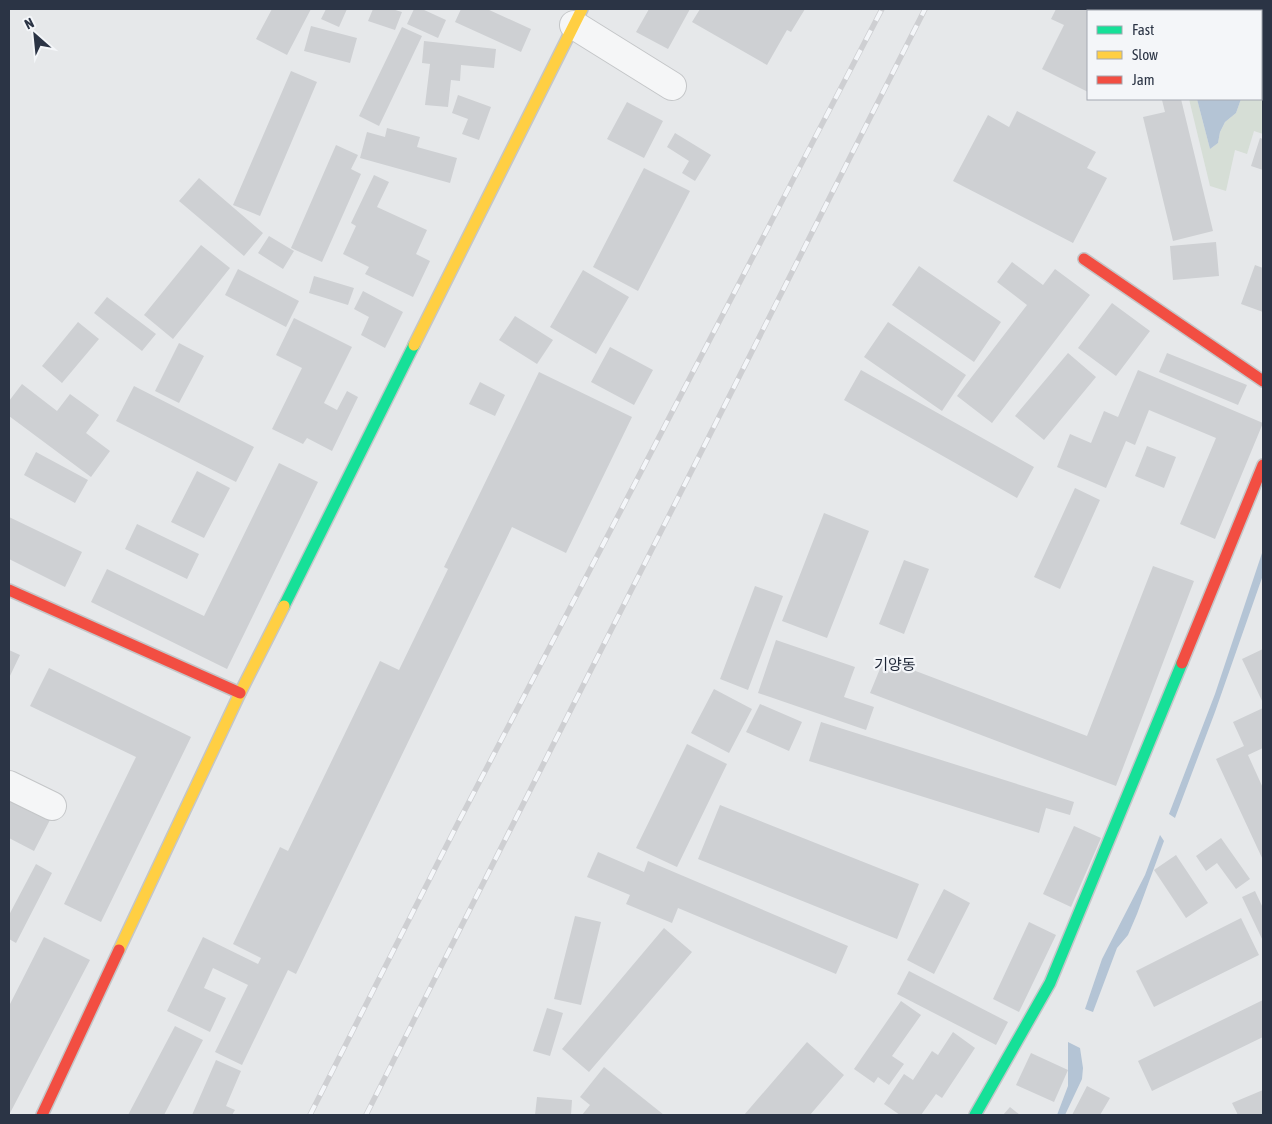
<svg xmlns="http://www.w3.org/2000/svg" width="1272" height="1124" font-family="'Asap Condensed','Noto Sans KR',sans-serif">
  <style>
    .green { fill: #d6ded6 }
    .water { fill: #b4c4d5 }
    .building { fill: #ced0d3 }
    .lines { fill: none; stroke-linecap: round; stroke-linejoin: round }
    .street-casing { stroke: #c4c6c8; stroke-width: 30 }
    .fast-casing { stroke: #c4c6c8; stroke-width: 14 }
    .slow-casing { stroke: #c4c6c8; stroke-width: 14 }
    .jam-casing { stroke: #c4c6c8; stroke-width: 14 }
    .street { stroke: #f5f6f7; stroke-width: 28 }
    .fast { stroke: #16e098; stroke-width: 11 }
    .slow { stroke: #ffcf43; stroke-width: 11 }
    .jam { stroke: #f24e42; stroke-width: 11 }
    .rail-casing { stroke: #cecfd2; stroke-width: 5.5 }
    .rail { stroke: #f4f6f9; stroke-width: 4; stroke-dasharray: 11; stroke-linecap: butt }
    .labels { text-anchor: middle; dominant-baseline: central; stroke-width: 4.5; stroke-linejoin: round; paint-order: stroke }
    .quarter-label { font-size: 15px; fill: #1d2536; stroke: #f4f6f9 }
  </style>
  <rect width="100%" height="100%" fill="#e6e8ea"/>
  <path class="green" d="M1263,55V134L1254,131L1247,154L1235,150L1226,191L1210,186L1189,99H1197L1210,149L1218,143L1220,132L1225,122L1236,113L1241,99H1261V63Z"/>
  <path class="water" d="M1183,9H1263V55L1261,63V11H1183Z
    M1197,99H1241L1236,113L1225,122L1220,132L1218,143L1210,149Z
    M1263,550V575L1215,712L1175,818L1169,814L1215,694Z
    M1160,835L1164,841L1137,914L1128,935L1117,948L1093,1012L1085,1009L1102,959L1145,875Z
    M1068,1042L1080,1048L1083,1068L1082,1079L1065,1115H1057L1068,1086Z"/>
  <path class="building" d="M272,9H311L287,55L256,39Z
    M326,9H347L339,27L321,19Z
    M373,9H392L402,12L395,30L368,21Z
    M414,9H422L446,20L438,38L407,24Z
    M461,9H487L531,29L521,52L455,22Z
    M649,9H690L668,49L636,32Z
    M700,9H805L791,32L787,30L767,65L692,22Z
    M1056,9H1150L1149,11H1088V92L1042,69L1064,25L1051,19Z
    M311,26L357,38L350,63L304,51Z
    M402,27L422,36L379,126L359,116Z
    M424,41L496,49L494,68L461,65L460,81L451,80L448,107L425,105L430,64L422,63Z
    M291,71L317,82L260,216L233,205Z
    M458,95L491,107L479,140L462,134L468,119L452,113Z
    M1167,99H1181L1213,231L1173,241L1143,117L1165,112L1162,100Z
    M627,102L663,121L644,158L607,139Z
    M1017,111L1096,152L1087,168L1107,178L1073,243L953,181L988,115L1009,127Z
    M387,128L420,137L417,147L457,158L450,183L360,158L367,132L385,137Z
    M675,133L711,155L695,181L682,173L689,161L667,147Z
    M1260,138L1263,139V170L1251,166Z
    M336,145L358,155L351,169L361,174L322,262L291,248Z
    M644,168L690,191L638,291L593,267Z
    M374,175L389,182L377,207L427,230L416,254L430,261L413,297L365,274L369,267L343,254L356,226L351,223Z
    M199,178L263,233L244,256L179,201Z
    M269,236L294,251L283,269L258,253Z
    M1216,242L1219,276L1173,280L1170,246Z
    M201,245L230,268L173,339L144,315Z
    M1012,262L1043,285L1055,269L1090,295L992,423L957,396L1027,305L997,282Z
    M1255,265L1263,268V312L1241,304Z
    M919,266L1001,322L974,362L892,305Z
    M238,269L299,301L286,327L225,295Z
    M583,270L629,297L596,354L550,327Z
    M314,276L354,288L348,305L309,293Z
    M363,291L403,312L385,348L361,335L369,317L354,309Z
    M107,297L156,334L142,351L94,313Z
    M1112,303L1150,331L1116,376L1078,348Z
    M515,316L553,340L537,364L499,340Z
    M294,318L352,347L324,403L337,410L347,391L358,397L332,451L307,438L303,444L272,429L302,368L276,355Z
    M78,322L99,339L62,383L42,366Z
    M888,322L966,375L942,411L864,357Z
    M179,343L204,356L179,403L155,391Z
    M610,347L653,370L634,405L591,382Z
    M1068,353L1096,377L1044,440L1015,416Z
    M1167,353L1247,385L1238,405L1159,372Z
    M861,370L1034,467L1017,498L844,400Z
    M1138,370L1263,423L1215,539L1180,524L1216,438L1149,410L1135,445L1126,441L1106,488L1057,467L1070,434L1091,443L1104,411L1118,417Z
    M539,372L632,417L566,553L512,527L296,974L288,970L242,1065L215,1052L248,985L213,968L204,988L226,998L210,1032L167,1011L203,937L258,964L261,958L233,944L280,847L288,851L380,661L399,670L448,569L444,567Z
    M480,382L505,395L495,416L469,404Z
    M22,384L57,411L70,394L99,415L86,433L110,451L91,477L9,416V401Z
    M134,386L254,447L236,482L116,421Z
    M1147,446L1176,457L1164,488L1135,476Z
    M36,452L88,480L75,503L24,475Z
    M279,463L318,482L227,669L91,602L107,569L204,616Z
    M197,471L230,488L204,538L171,522Z
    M1075,488L1100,500L1060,589L1034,577Z
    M824,513L869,531L827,638L782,621Z
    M9,517L82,552L65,587L9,559Z
    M137,524L199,554L187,579L125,549Z
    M904,560L929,569L904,634L879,624Z
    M1153,566L1194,581L1116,786L870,693L884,659L1087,736Z
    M755,586L783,596L748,690L720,679Z
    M776,640L855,667L844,697L874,707L866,730L758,693Z
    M1263,649V703L1242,659Z
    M9,650L20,655L9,678Z
    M49,668L191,737L101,922L64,904L136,757L30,706Z
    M714,689L752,709L729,753L691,733Z
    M760,704L802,722L789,751L746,732Z
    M1263,708V748L1248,755L1263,788V860L1216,759L1244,746L1233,722Z
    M821,722L1074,802L1070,815L1046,808L1039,833L809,761Z
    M687,744L727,764L677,867L636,848Z
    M9,797L51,818L34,851L9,838Z
    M720,805L919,884L897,939L698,859Z
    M1074,826L1101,838L1071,907L1043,894Z
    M1221,838L1250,879L1236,889L1217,863L1206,871L1196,856Z
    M598,852L644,872L648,861L848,946L836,974L678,908L672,923L626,904L630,895L587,877Z
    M1176,855L1208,903L1186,918L1154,870Z
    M36,864L52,873L16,943L9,939V915Z
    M944,889L970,903L934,974L907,960Z
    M1255,891L1263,908V941L1242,897Z
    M575,916L601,922L581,1005L554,999Z
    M1241,918L1259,955L1154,1007L1136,971Z
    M1029,922L1056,935L1019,1012L993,999Z
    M664,928L692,952L589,1072L562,1049Z
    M44,937L90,960L9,1115V1006Z
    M909,971L1008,1022L996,1045L897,994Z
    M1263,1000V1037L1152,1091L1138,1061Z
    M901,1001L921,1015L892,1056L904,1064L889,1085L878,1077L874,1083L854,1069Z
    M547,1008L563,1013L550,1056L533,1051Z
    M175,1026L203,1040L164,1115H128Z
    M953,1032L975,1048L942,1098L936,1094L921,1115H900L884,1104L904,1074L913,1080L932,1051L938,1055Z
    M807,1042L844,1075L810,1115H744Z
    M1031,1053L1068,1070L1054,1102L1016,1085Z
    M216,1060L241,1071L226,1106L235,1110L232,1115H192Z
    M604,1067L664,1115H582L590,1105L580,1097Z
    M1087,1086L1110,1098L1100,1115H1072Z
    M1263,1090V1115H1238L1232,1103Z
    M537,1097L572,1100L571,1115H535Z
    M1010,1107L1020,1115H1003Z"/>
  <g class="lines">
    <g class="street-casing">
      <path id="street" d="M574,25L672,86
        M9,785L52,806"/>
    </g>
    <g class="fast-casing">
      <path id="fast" d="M284,606L414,345
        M975,1115L1050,983L1182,663"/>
    </g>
    <g class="slow-casing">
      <path id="slow" d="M414,345L582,9
        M119,950L240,693L284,606"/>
    </g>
    <g class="jam-casing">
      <path id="jam" d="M1084,259L1263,381
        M9,590L240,693
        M1182,663L1263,465
        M42,1115L119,950"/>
    </g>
    <use href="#street" class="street"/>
    <use href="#fast" class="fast"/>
    <use href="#slow" class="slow"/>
    <use href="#jam" class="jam"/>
    <g class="rail-casing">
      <path id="rail" d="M310,1115L458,823L882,9
        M366,1115L925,9"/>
    </g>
    <use href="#rail" class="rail"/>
  </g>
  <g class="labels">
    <g class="quarter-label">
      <text x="895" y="664">기양동</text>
    </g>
  </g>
  <rect width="1272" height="1124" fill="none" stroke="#2b3445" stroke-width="20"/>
  <rect x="1087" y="10" width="175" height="90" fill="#f4f6f9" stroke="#a4a8b1"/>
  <rect x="1097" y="26" width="25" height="8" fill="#16e098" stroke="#a4a8b1"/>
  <text x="1132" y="35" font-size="15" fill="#2b3445">Fast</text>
  <rect x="1097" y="51" width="25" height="8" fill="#ffcf43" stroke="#a4a8b1"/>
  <text x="1132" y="60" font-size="15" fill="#2b3445">Slow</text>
  <rect x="1097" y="76" width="25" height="8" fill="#f24e42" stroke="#a4a8b1"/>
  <text x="1132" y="85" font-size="15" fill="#2b3445">Jam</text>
  <g transform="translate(35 35) rotate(333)" stroke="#f4f6f9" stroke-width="4" paint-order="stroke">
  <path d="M0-4L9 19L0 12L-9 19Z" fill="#2b3445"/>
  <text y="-8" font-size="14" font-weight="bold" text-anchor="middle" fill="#2b3445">N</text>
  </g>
</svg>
